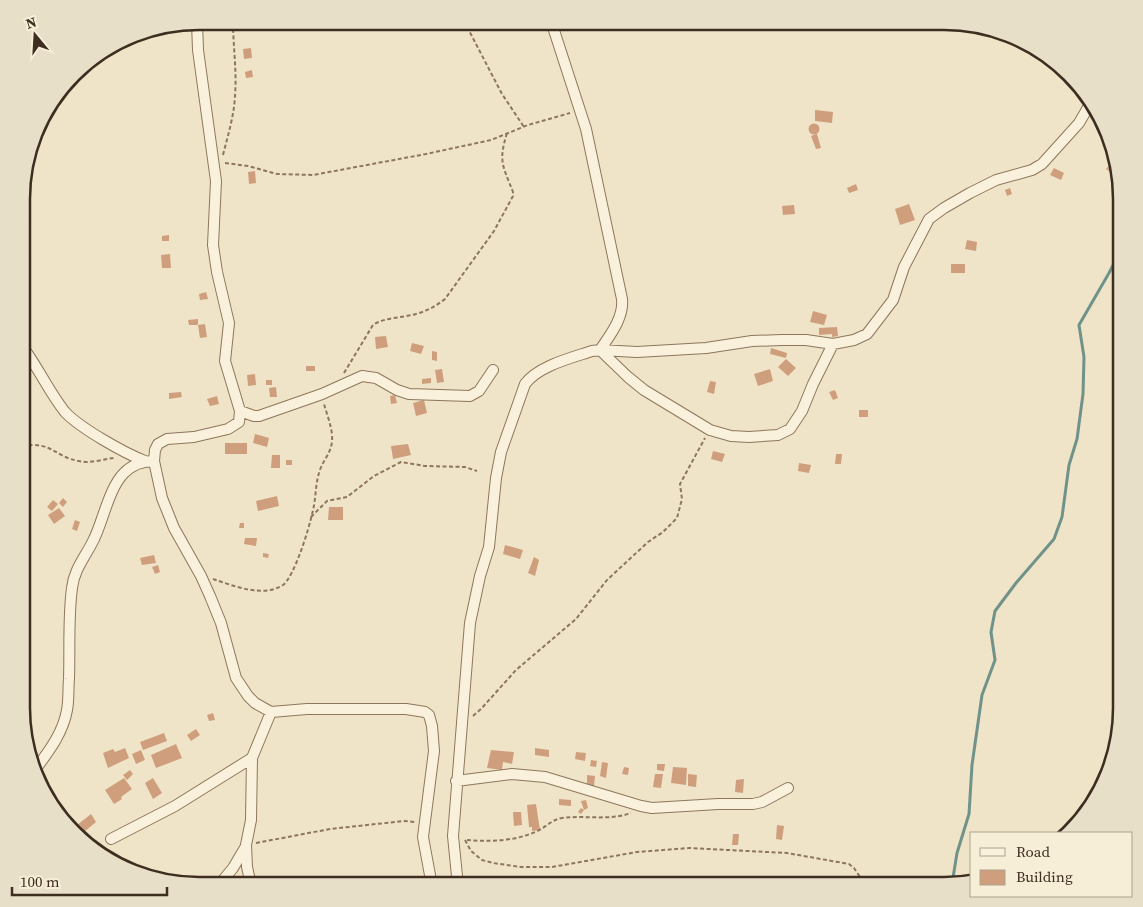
<svg xmlns="http://www.w3.org/2000/svg" width="1143" height="907" font-family="'Source Serif 4',serif">
  <style>
    .lines { fill: none; stroke-linecap: round; stroke-linejoin: round }
    .stream { stroke: #6f938a; stroke-width: 3 }
    .building { fill: #cf9f7d }
    .minor-casing { stroke: #8d765c; stroke-width: 12 }
    .path { stroke: #8d765c; stroke-width: 2; stroke-dasharray: 4 2.5; stroke-linecap: butt }
    .minor { stroke: #faf1dc; stroke-width: 10 }
    .rim { fill: none; stroke: #3d2e20; stroke-width: 2.5 }
  </style>
  <rect width="100%" height="100%" fill="#f0e4c8"/>
  <g class="lines">
    <path class="stream" d="M952,884L957,853L969,814L972,765L982,695L995,660L991,632L995,611L1016,583L1054,539L1062,517L1069,465L1077,439L1083,394L1084,357L1079,325L1109,273L1122,248"/>
  </g>
  <path class="building" d="M251,48L252,58L244,59L243,49Z
    M252,70L253,77L246,78L245,72Z
    M815,110L833,112L832,123L815,121Z
    M808.5 129a5.5 5.5 0 1 1 11 0a5.5 5.5 0 1 1-11 0Z
    M817,134L821,148L816,149L811,136Z
    M1110,164L1114,167L1115,171L1113,174L1106,169Z
    M1054,168L1064,173L1061,180L1050,175Z
    M255,171L256,183L249,184L248,172Z
    M856,184L858,190L849,193L847,188Z
    M1010,188L1012,194L1007,196L1005,190Z
    M909,204L915,220L900,225L895,209Z
    M794,205L795,214L783,215L782,206Z
    M169,235V241H162V236Z
    M967,240L977,242L976,251L965,249Z
    M170,254L171,268H162L161,255Z
    M951,264H965V273H951Z
    M206,292L208,299L200,300L199,294Z
    M813,311L827,315L824,325L810,322Z
    M198,319V325H189L188,320Z
    M205,324L207,337L200,338L198,325Z
    M837,327L838,336L832,337V334L819,335V328Z
    M386,336L388,347L376,349L375,337Z
    M412,343L424,346L421,354L410,351Z
    M771,348L787,353L786,358L770,354Z
    M432,351L437,352V361L432,360Z
    M786,359L796,368L788,376L778,367Z
    M306,366H315V371H306Z
    M442,369L444,382L437,383L435,370Z
    M770,369L773,381L758,386L754,374Z
    M255,374L256,385L248,386L247,375Z
    M431,378V383L422,384V379Z
    M266,380H272V385H266Z
    M710,381L716,382L714,394L707,392Z
    M276,387L277,397H270L269,388Z
    M835,390L838,398L833,400L829,392Z
    M181,392L182,397L169,399V393Z
    M395,395L397,403L391,404L390,396Z
    M217,396L219,404L210,406L207,399Z
    M424,400L427,413L416,416L413,403Z
    M859,410H868V417H859Z
    M255,434L269,438L267,447L253,443Z
    M225,443H247V454H225Z
    M408,444L411,455L393,459L391,446Z
    M713,451L725,454L722,462L711,459Z
    M836,454H842L841,464H835Z
    M272,455H280V468H271Z
    M286,460H292V465H286Z
    M799,463L811,465L809,473L798,471Z
    M277,496L279,506L258,511L256,501Z
    M63,498L67,502L63,507L59,503Z
    M53,500L58,504L52,511L47,507Z
    M329,507H343V520H328Z
    M59,508L65,516L54,524L48,515Z
    M75,520L80,522L77,531L72,529Z
    M240,523H244V528H239Z
    M245,538H257L256,546L244,544Z
    M505,545L523,550L520,559L503,554Z
    M263,553L269,554L268,558L263,557Z
    M154,555L156,563L142,565L140,558Z
    M534,557L539,560L535,576L528,573Z
    M158,565L160,572L155,574L152,567Z
    M213,713L215,720L209,721L207,715Z
    M196,729L200,735L191,741L187,735Z
    M164,733L167,741L143,750L140,742Z
    M176,744L182,758L156,768L151,755Z
    M125,748L129,758L108,768L103,753L113,749L115,752Z
    M535,748L549,750V757L535,755Z
    M141,750L145,760L136,764L132,754Z
    M491,750L514,752L512,764L503,762L502,770L487,768Z
    M576,752L586,753L585,761L575,759Z
    M591,760L597,761L596,767L590,766Z
    M602,762L608,763L606,778L600,776Z
    M657,764H665L664,771L657,770Z
    M624,767L629,768L628,775L622,774Z
    M673,767L687,768L686,785L671,783Z
    M130,770L133,774L127,780L123,775Z
    M655,774H663L661,788L653,787Z
    M688,774L697,775L696,787L688,786Z
    M587,775L595,776L594,787L587,786Z
    M124,778L132,789L121,797L122,799L114,804L105,790Z
    M153,778L162,793L153,799L145,783Z
    M744,779L743,793L735,792L736,780Z
    M559,799L571,800V806L559,805Z
    M586,800L588,808L584,810L581,814L578,812L581,808L584,810L581,801Z
    M536,804L540,830L532,831V827H529L527,805Z
    M513,812H521L522,825L514,826Z
    M91,814L96,822L84,832L82,829L76,833L72,829Z
    M777,825L784,826L782,840L776,839Z
    M733,834H739L738,845H732Z"/>
  <g class="lines">
    <g class="minor-casing">
      <path id="minor" d="M551,21L586,129L622,299C624,318 610,335 600,350L628,377L644,390L710,430L731,436L749,437L778,435L790,429L802,411L813,384L833,344
        M197,22L198,50L216,181L213,245L217,272L229,323L225,361L240,411L239,422L228,429L194,437L167,439L158,444L155,450L154,461L162,498L174,528L201,576L210,596L221,623L236,678L248,696L255,703L271,712L307,709H406L425,712L429,715L432,726L434,751L423,837L432,886
        M22,346C38,367 49,392 65,412C80,428 124,453 145,461
        M240,411L254,416H259L322,394L362,376L376,378L397,390L409,394L470,396L479,391L493,370
        M35,770C49,751 63,733 67,710C69,700 68,689 69,679C70,649 68,618 72,588C74,569 86,556 94,539C103,521 109,488 124,473C132,465 143,461 154,461
        M456,781L512,774L545,777L641,806L652,808L718,804H753L762,802L788,788
        M111,839L175,806L252,758
        M219,885L233,868L246,846
        M251,885L247,867L246,845L251,820L252,758L271,712
        M458,886L453,836L470,623L480,576L489,547L496,478L501,452L525,384C538,366 571,358 592,351L600,350L637,352L706,348L752,341L782,340H806L833,344L854,340L867,334L893,300L904,267L929,219L944,208L970,193L996,180L1032,170L1042,164L1079,123L1090,104"/>
    </g>
    <path class="path" d="M464,21L502,94L524,127
      M223,155C228,135 234,116 235,96C237,71 233,46 233,21
      M225,163L248,166L277,174L313,175L426,154L491,140L528,125L570,113
      M344,373L373,325C385,317 402,318 416,314C427,311 436,306 445,299L494,231L513,196V192C503,166 498,162 507,133
      M22,446C53,441 54,457 79,461C89,464 103,459 114,458
      M311,517L327,501L347,497L374,476L401,462L425,466L465,467L477,471
      M213,579C234,586 263,598 283,585C294,577 309,529 312,514C316,501 315,486 319,473C322,461 331,454 332,441C333,429 327,415 324,404
      M473,716L481,709L516,670L576,619L607,580L648,542L663,532L677,518L682,499L680,484L705,438
      M465,840L471,851L482,860L493,863L521,867H552L637,852L689,848L787,853L849,864L854,868L866,886
      M467,840C489,842 515,841 535,832C546,828 550,820 562,818C585,815 609,821 631,813
      M256,843L330,829L404,821L415,822"/>
    <use href="#minor" class="minor"/>
  </g>
  <path d="M0 0H1143V907H0ZM199 30H944A169 169 0 0 1 1113 199V708A169 169 0 0 1 944 877H199A169 169 0 0 1 30 708V199A169 169 0 0 1 199 30Z" fill="#e8dfc9" fill-rule="evenodd"/>
  <path class="rim" d="M199 30H944A169 169 0 0 1 1113 199V708A169 169 0 0 1 944 877H199A169 169 0 0 1 30 708V199A169 169 0 0 1 199 30Z"/>
  <rect x="970" y="832" width="162" height="65" fill="#f7eed8" stroke="#ada18e"/>
  <rect x="980" y="848" width="25" height="8" fill="#faf1dc" stroke="#ada18e"/>
  <text x="1016" y="857" font-size="15" fill="#3d2e20">Road</text>
  <rect x="980" y="870" width="25" height="15" fill="#cf9f7d" stroke="#ada18e"/>
  <text x="1016" y="882" font-size="15" fill="#3d2e20">Building</text>
  <g transform="translate(35 35) rotate(342)" stroke="#f7eed8" stroke-width="4" paint-order="stroke">
  <path d="M0-4L9 19L0 12L-9 19Z" fill="#3d2e20"/>
  <text y="-8" font-size="14" font-weight="bold" text-anchor="middle" fill="#3d2e20">N</text>
  </g>
  <path d="M12 887v8h155v-8" fill="none" stroke="#3d2e20" stroke-width="2.5"/>
  <text x="20" y="887" font-size="15" fill="#3d2e20" stroke="#f7eed8" stroke-width="4" paint-order="stroke">100 m</text>
</svg>
